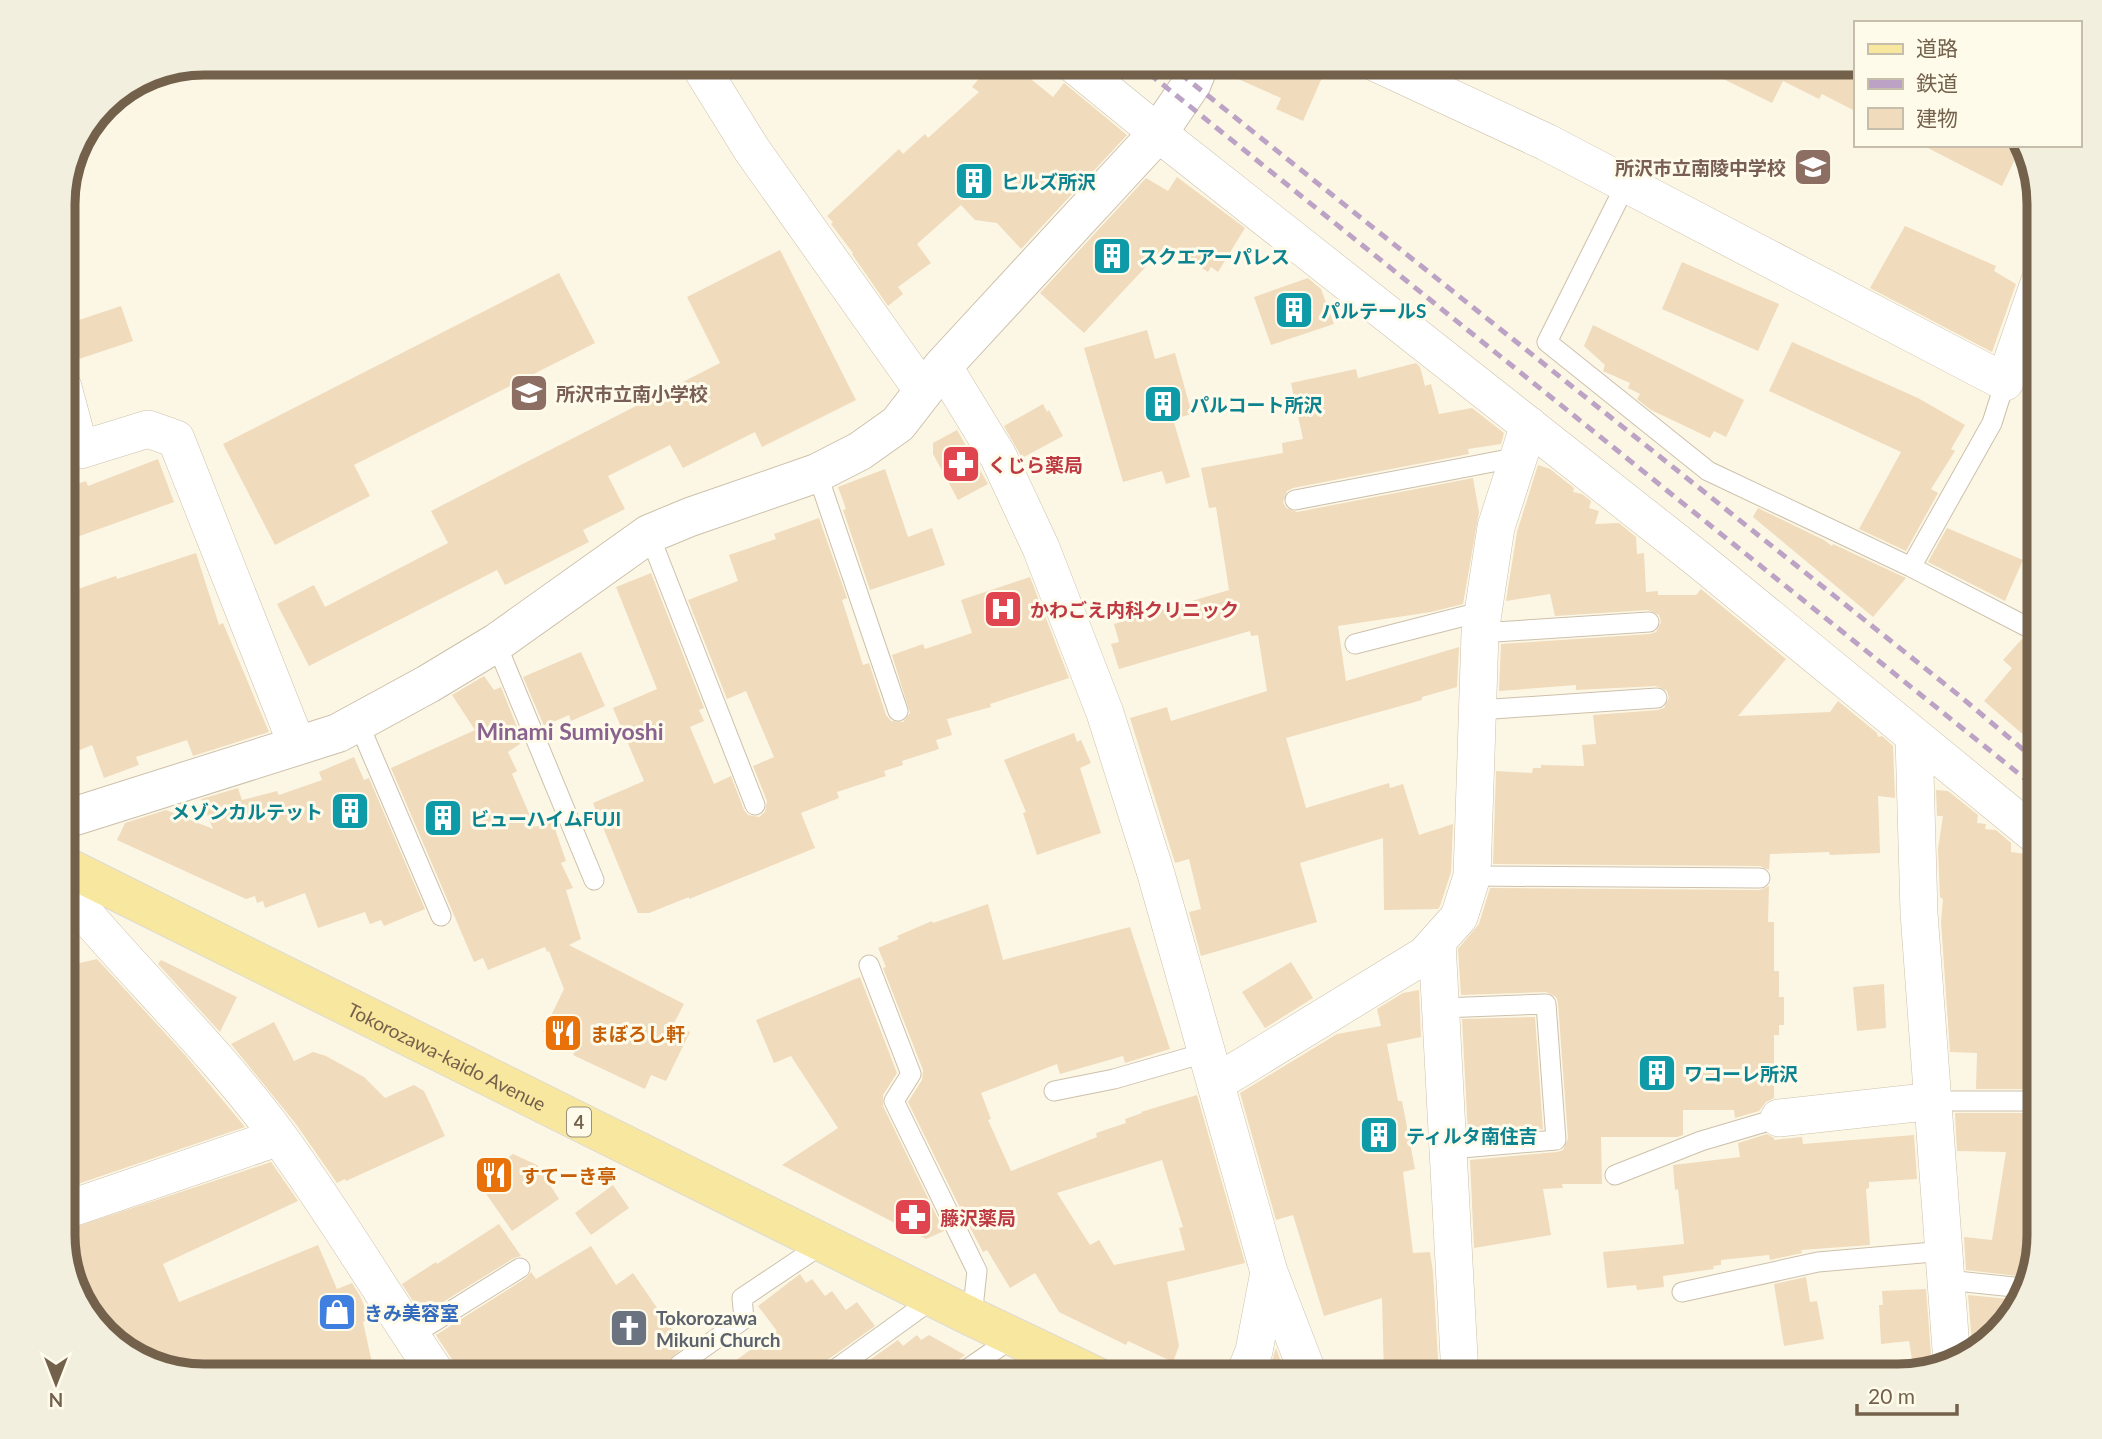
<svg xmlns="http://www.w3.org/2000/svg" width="2102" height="1439" font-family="Lato,'Noto Sans JP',sans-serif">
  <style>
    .building { fill: #f0dbbd; fill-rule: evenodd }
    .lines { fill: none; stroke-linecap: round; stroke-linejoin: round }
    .service-casing { stroke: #cdc0ab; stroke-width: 21 }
    .minor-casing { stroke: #cdc0ab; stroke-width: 38 }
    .tertiary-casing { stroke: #cdc0ab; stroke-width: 40 }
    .primary-casing { stroke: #ded9d4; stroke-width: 40 }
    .service { stroke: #fff; stroke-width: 19 }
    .minor { stroke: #fff; stroke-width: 37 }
    .tertiary { stroke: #fff; stroke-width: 38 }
    .primary { stroke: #f8e89f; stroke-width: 38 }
    .rail { stroke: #bca3c5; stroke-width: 5; stroke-dasharray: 10 7; stroke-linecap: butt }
    .labels { text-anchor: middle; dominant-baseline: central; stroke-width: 6; stroke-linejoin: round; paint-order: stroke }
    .shield { fill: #fefbeb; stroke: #9d8f7b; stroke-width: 2 }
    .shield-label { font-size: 18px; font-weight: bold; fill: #74614b }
    .education-label { font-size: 19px; font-weight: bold; fill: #785e54; stroke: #fefbeb; text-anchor: end }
    .culture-label { font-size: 19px; font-weight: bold; fill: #0d838f; stroke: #fefbeb; text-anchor: start }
    .health-label { font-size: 19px; font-weight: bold; fill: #be3a42; stroke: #fefbeb; text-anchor: start }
    .food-label { font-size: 19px; font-weight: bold; fill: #c56008; stroke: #fefbeb; text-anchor: start }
    .street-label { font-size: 19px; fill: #74614b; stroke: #fefbeb }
    .shop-label { font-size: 19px; font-weight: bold; fill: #366cbe; stroke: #fefbeb; text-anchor: start }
    .worship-label { font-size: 19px; font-weight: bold; fill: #5b616d; stroke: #fefbeb; text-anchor: start }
    .quarter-label { font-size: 23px; font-weight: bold; fill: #8a6290; stroke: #fefbeb }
    .rim { fill: none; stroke: #74614b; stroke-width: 9 }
  </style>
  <rect width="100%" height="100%" fill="#fcf7e5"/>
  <path class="building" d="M992,63H1011L1053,97L1064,83L1127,135L1021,249L997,223L975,220L961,205L917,244L931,263L898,287L903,294L888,306L852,254L853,253L831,224L833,222L827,216L899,149L903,154L925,134L928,138L979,92L972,87Z
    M1221,63H1307L1325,71L1303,121L1276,109L1281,98L1220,71Z
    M1691,63H1855V111L1822,94L1819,99L1783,81L1772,103Z
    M1922,145H2022L2002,186Z
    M1177,177L1245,228L1218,272L1211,267L1208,272L1166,245L1084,333L1040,293L1146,178L1168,191Z
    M1905,226L1996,266L1994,271L2016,284L1992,352L1870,288Z
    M780,250L856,400L762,447L755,432L683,468L670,445L608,476L625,509L583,530L589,542L505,585L497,570L309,666L277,604L314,585L325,607L448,543L431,511L720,363L687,297Z
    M1682,262L1779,304L1758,351L1662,309Z
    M559,273L595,343L354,465L370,496L275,545L223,444Z
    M1308,278L1321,289L1334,324L1271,345L1254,297Z
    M121,306L133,341L79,359L67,324Z
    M1593,325L1744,400L1726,437L1714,431L1710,438L1651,410L1637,399L1640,394L1628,388L1630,383L1603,371L1605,365L1584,346Z
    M1147,330L1155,359L1175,353L1192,414L1173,419L1190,477L1166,484L1162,471L1123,482L1084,348Z
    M1792,342L1918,398L1965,425L1951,449L1955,451L1931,489L1938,493L1906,551L1859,529L1901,452L1769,391Z
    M1416,363L1420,367L1425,386L1431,384L1439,414L1472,408L1504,433L1501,444L1468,449L1469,454L1293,488L1287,491L1283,502L1286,508L1297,512L1473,478L1479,512L1463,604L1431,612L1338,626L1346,681L1459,647L1457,687L1422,697V700L1286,738L1306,808L1389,783L1390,788L1403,784L1419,835L1453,824L1451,872L1440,906L1438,909L1384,910L1383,838L1300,863L1317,922L1201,956L1189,912L1201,909L1189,859L1175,863L1130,718L1167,707L1171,721L1267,691L1258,635L1251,636L1250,631L1119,669L1111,644L1119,642L1114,624L1229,590L1216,507L1209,508L1201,468L1283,453L1282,443L1303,439L1291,383L1356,369L1358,378Z
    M1043,404L1047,412L1049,410L1063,436L1022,458L1004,426Z
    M957,430L988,484L958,500L933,454V443Z
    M158,459L174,502L63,542V489L86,481L88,486Z
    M1538,465L1550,469L1574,488L1573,492L1582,494L1591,501L1589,508L1599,511L1595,524L1619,523L1636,537L1637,554L1644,553L1646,592L1658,591V595H1696L1701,589L1786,659L1738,716L1830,712L1838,701L1877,733L1878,737L1882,736L1893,746L1895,798L1878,796L1880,853L1830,855L1829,852L1770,854L1769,870L1760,866L1493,864L1496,771L1532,773L1533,768H1541V765L1584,766L1582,745L1596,744L1593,715L1658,710L1664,708L1669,698L1667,691L1656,686L1576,690V685L1499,691L1501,644L1650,634L1656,632L1661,622L1659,615L1648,610L1555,616L1550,594L1506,601L1517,532Z
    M885,469L908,537L932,528L945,565L870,590L843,510L846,509L838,487Z
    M1758,508L1824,540L1832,546L1833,544L1906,578L1873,617L1753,517Z
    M819,518L847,598L842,600L863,665L869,663L886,715L891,721L903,722L910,713L892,655L923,644L925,649L972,633L961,600L1030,577L1069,678L990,704L991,707L947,719L952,735L936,740L939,749L902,761L903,765L884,771L886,776L837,792L839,798L801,813L815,848L689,899V897L649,913H638L593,803L644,781L613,708L657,689L616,587L651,573L704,708L699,710L704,721L690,727L714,784L731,776L744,810L748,815L759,817L765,812L767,801L753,766L774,757L746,691L727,699L688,600L738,581L729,555L776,539L774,534Z
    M1947,528L2023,560L2005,601L1928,562Z
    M196,553L219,625L223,623L269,732L193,756L187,740L136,757L139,765L104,778L92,745L63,757V594L116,576L117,579Z
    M2022,639L2031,646L2033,644L2039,645V748L1984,701L2012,668L2003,660Z
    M581,652L605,706L571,721L569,715L544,726L523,677Z
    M484,676L494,690L501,687L521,737L518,738L520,744L508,752L517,771L512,774L535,827L552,820L566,861L561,863L573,888L566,890L581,939L569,945L684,1004L673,1025L690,1032L666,1081L651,1075L645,1089L573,1055L576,1049L543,1032L564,989L549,951L547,952L545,947L488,970L483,958L474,962L391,768L475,730L452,695Z
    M1074,733L1077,742L1081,740L1091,763L1080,768L1101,833L1037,855L1023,813L1026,812L1004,760Z
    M354,757L364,780L369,778L425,909L384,926L381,920L370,924L365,912L318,928L305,893L265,908L263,901L257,903L255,896L246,899L117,840L125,823L166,810L213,829L201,799L238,788L242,800L277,791L279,795L322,780L319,772Z
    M1936,790L1948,791L1978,815L1977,823L1986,824L1985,829L1996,830L2011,843V852L2025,854L2039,858L2038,1089H1976L1977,1053L1950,1052L1941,922L1943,899L1940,897L1938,849L1943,816H1937Z
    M1769,886L1768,922H1774V971H1779V997H1784V1025H1779V1035H1774V1098L1766,1102L1759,1111L1735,1118L1734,1110H1683V1135L1677,1137H1601L1602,1184H1562L1563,1188L1543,1189L1551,1235L1474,1248L1470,1160L1557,1152L1563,1150L1568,1139L1558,1003L1556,997L1546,992L1461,995L1458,949L1479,924L1490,888L1760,890Z
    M988,904L1003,960L1130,927L1170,1049L1125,1063L1123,1056L1060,1074L1057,1064L981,1093L991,1119L988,1120L1011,1171L1097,1137L1096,1133L1126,1123L1125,1119L1142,1113L1141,1112L1197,1095L1245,1263L1167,1282L1179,1346L1173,1362L1128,1341L1126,1345L1059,1312L1035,1273L1010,1288L987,1250L983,1252L966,1220L908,1102L922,1080L923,1070L883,968L886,967L878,948L899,939L897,936L932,921L933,923ZM1162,1160L1183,1227L1179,1228L1185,1250L1114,1265L1099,1240L1090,1245L1057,1193Z
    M97,959L185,1055L245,1127L63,1189V1130L72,1128L63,1090V967Z
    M161,960L237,997L220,1032L158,964Z
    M1291,962L1313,998L1265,1028L1242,992Z
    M860,977L897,1073L883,1095V1106L944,1231L926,1239L782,1165L838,1128L791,1056L774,1063L756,1020Z
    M1884,984L1886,1028L1857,1031L1853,987Z
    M1419,990L1421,1037L1387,1044L1398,1101H1402L1415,1169L1403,1172L1413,1253L1430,1252L1433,1272L1439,1376H1384L1382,1298L1324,1316L1293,1215L1276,1220L1240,1093L1337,1034L1381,1026L1377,1009L1403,993Z
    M1535,1017L1543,1129L1468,1135L1462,1019Z
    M274,1022L294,1061L313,1052L326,1056L364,1077L385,1098L414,1085L424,1091L445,1136L346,1181L345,1179L337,1183L296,1124L231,1044Z
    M1955,1113H2037V1123H2039V1235L2026,1277L1966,1270L1964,1237L1992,1240L2006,1152L1957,1151Z
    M1767,1134L1774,1138V1140L1802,1137L1803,1144L1914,1135L1917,1179L1869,1182V1188L1866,1189L1870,1245L1801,1250L1802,1253L1770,1260L1769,1255L1721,1260V1265L1713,1266L1714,1269L1663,1276L1664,1287L1637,1290L1636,1285L1607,1288L1603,1252L1684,1244L1678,1189L1675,1190L1673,1165L1740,1157L1738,1143Z
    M513,1154L537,1165L559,1199L512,1231L480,1185L489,1178L486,1173Z
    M271,1162L298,1201L163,1264L179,1302L318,1245L337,1289L352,1283L360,1296L370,1319L363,1322L375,1376H203L125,1352L82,1305L63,1244V1231Z
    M613,1185L629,1208L591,1235L575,1213Z
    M499,1224L521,1256L514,1258L422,1315L402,1284L436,1262L437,1264Z
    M591,1246L616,1285L633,1273L684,1347L668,1361L669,1371L674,1376H459L455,1364L436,1335L526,1278L531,1272L536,1279Z
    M800,1274L806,1283L812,1279L825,1296L832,1291L846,1310L857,1302L875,1326L819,1366L814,1376H714L777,1331L758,1306Z
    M1806,1277L1810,1302L1817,1301L1824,1339L1784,1346L1774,1284Z
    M1926,1289L1932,1368L1914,1372L1909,1341L1881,1344L1879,1305H1883L1882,1291Z
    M1968,1295L2019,1300L2015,1314L1981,1343H1972Z
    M917,1335L921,1340L929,1335L965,1355L938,1376H847L898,1340L903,1346Z
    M1276,1348L1286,1376H1267Z"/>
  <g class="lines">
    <g class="service-casing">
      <path id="service" d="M709,80L726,63
        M1626,184L1547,342L1708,471L1911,567L2039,633
        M817,473L898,711
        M1295,500L1519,457
        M649,534L755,805
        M1911,567L1992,423L2005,382
        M1480,633L1649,622
        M496,643L594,880
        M1355,644L1484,611
        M1479,710L1657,698
        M358,722L441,916
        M1472,876L1760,878
        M869,965L911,1074L894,1101L977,1271L972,1317
        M1442,1008L1546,1004L1556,1140L1450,1149
        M1054,1091L1114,1079L1208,1052
        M1934,1101H2039
        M1615,1175L1701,1141L1779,1118
        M1947,1280L2023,1288
        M1682,1292L1818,1262L1945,1251
        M411,1336L520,1268
        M679,1365L744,1319L742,1298L824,1243
        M826,1376L934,1298
        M957,1376L1014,1337"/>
    </g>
    <g class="minor-casing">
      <path id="minor" d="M698,63L752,150L923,391
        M1072,63L1158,133L1698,559L2039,838
        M1376,63L1546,142L2005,382L2039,283
        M943,366L998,456L1041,548L1105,713L1156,874L1269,1272L1309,1376
        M63,387L80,450L148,429L176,439L297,745
        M1914,737L1919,913L1952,1363
        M63,888C133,973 214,1048 279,1137C335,1214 384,1297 438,1376
        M1437,942L1460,1376
        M1216,1083L1425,955L1459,917L1472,876L1480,633L1496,527L1529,425
        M1779,1118L1934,1101
        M63,1211L279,1137
        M1244,1376L1254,1351L1269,1272"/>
    </g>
    <g class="tertiary-casing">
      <path id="tertiary" d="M63,823L69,818L338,733L428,684L496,643L649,534L690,517L817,473L860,451L898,424L943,366L1158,133L1192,83L1200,63"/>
    </g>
    <g class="primary-casing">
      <g id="primary">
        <path id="s1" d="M63,865L972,1317L1096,1376"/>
      </g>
    </g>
    <use href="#service" class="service"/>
    <use href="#minor" class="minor"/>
    <use href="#tertiary" class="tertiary"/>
    <use href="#primary" class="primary"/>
    <path class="rail" d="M1136,63L2039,790
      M1167,63L1961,697L2039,763"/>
  </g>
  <defs>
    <g id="school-square" transform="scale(2.0125)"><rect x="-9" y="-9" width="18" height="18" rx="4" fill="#8d6e63" stroke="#fefbeb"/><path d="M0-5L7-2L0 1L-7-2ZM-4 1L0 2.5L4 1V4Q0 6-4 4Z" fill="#fff"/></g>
    <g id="building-square" transform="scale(2.0125)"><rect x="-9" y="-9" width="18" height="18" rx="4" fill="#0f9aa8" stroke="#fefbeb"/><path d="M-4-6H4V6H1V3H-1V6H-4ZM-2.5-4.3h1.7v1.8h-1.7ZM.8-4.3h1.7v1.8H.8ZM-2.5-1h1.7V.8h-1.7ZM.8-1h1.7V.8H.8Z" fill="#fff"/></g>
    <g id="pharmacy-square" transform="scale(2.0125)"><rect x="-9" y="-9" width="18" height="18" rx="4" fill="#e0444e" stroke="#fefbeb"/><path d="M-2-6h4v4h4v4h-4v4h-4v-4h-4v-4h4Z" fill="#fff"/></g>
    <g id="hospital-square" transform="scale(2.0125)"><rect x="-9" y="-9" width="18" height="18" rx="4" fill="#e0444e" stroke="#fefbeb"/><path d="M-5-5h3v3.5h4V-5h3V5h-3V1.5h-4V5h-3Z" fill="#fff"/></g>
    <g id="restaurant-square" transform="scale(2.0125)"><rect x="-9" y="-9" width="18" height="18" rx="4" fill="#e8710a" stroke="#fefbeb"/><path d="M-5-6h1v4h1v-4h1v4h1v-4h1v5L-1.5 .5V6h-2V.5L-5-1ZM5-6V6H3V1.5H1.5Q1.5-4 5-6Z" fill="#fff"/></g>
    <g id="shop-square" transform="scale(2.0125)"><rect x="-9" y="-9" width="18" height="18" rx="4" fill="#3f7fe0" stroke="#fefbeb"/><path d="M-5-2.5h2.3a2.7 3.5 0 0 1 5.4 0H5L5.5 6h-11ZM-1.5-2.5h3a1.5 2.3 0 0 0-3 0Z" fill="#fff"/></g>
    <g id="church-square" transform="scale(2.0125)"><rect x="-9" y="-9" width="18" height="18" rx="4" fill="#6b7280" stroke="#fefbeb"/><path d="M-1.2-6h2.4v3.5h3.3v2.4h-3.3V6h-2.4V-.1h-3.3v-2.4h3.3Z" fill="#fff"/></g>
  </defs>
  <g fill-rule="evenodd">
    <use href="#school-square" x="1813" y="167"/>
    <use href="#building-square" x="974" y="181"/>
    <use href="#building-square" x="1112" y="256"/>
    <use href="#building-square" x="1294" y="310"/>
    <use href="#school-square" x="529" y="393"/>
    <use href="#building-square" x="1163" y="404"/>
    <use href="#pharmacy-square" x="961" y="464"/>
    <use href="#hospital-square" x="1003" y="609"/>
    <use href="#building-square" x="350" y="811"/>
    <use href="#building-square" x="443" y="818"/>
    <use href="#restaurant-square" x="563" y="1033"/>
    <use href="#building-square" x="1657" y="1073"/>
    <use href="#building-square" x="1379" y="1135"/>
    <use href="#restaurant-square" x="494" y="1175"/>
    <use href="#pharmacy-square" x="913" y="1217"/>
    <use href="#shop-square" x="337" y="1312"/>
    <use href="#church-square" x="629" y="1328"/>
  </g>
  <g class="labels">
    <rect class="shield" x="567" y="1107.5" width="24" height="29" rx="5"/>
    <g class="shield-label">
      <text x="579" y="1122">4</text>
    </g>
    <g class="education-label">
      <text x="1786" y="167">所沢市立南陵中学校</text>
      <text x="556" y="393" text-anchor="start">所沢市立南小学校</text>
    </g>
    <g class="culture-label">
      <text x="1001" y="181">ヒルズ所沢</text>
      <text x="1139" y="256">スクエアーパレス</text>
      <text x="1321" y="310">パルテールS</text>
      <text x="1190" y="404">パルコート所沢</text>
      <text x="323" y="811" text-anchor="end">メゾンカルテット</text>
      <text x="470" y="818">ビューハイムFUJI</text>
      <text x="1684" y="1073">ワコーレ所沢</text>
      <text x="1406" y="1135">ティルタ南住吉</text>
    </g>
    <g class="health-label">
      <text x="988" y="464">くじら薬局</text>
      <text x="1030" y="609">かわごえ内科クリニック</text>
      <text x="940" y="1217">藤沢薬局</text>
    </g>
    <g class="food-label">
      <text x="590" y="1033">まぼろし軒</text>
      <text x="521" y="1175">すてーき亭</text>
    </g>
    <g class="street-label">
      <text stroke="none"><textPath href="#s1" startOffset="429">Tokorozawa-kaido Avenue</textPath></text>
    </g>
    <g class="shop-label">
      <text x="364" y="1312">きみ美容室</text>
    </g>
    <g class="worship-label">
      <text x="656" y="1317">Tokorozawa<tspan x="656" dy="22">Mikuni Church</tspan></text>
    </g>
    <g class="quarter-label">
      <text x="570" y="731">Minami Sumiyoshi</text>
    </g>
  </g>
  <path d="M0 0H2102V1439H0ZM204 75H1898A129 129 0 0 1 2027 204V1235A129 129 0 0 1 1898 1364H204A129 129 0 0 1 75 1235V204A129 129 0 0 1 204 75Z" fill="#f3efde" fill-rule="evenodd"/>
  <path class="rim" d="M204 75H1898A129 129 0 0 1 2027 204V1235A129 129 0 0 1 1898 1364H204A129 129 0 0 1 75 1235V204A129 129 0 0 1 204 75Z"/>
  <rect x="1854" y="21" width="228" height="126" fill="#fefbeb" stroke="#c7bdab" stroke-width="2"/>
  <rect x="1868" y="44" width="35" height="10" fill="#f8e89f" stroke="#c7bdab" stroke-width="2"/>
  <text x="1916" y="56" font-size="21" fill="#74614b">道路</text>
  <rect x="1868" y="79" width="35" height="10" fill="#bca3c5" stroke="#c7bdab" stroke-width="2"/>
  <text x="1916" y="91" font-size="21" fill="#74614b">鉄道</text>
  <rect x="1868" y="108" width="35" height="21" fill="#f0dbbd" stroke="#c7bdab" stroke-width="2"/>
  <text x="1916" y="126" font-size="21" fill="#74614b">建物</text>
  <g transform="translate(56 1383) rotate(180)" stroke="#fefbeb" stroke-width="5" paint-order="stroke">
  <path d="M0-5L12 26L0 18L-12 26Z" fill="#74614b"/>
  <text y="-10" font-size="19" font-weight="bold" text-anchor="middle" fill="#74614b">N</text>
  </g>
  <path d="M1857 1404v10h100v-10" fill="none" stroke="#74614b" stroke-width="3.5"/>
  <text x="1868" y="1404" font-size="21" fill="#74614b" stroke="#fefbeb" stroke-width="5" paint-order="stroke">20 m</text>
</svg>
